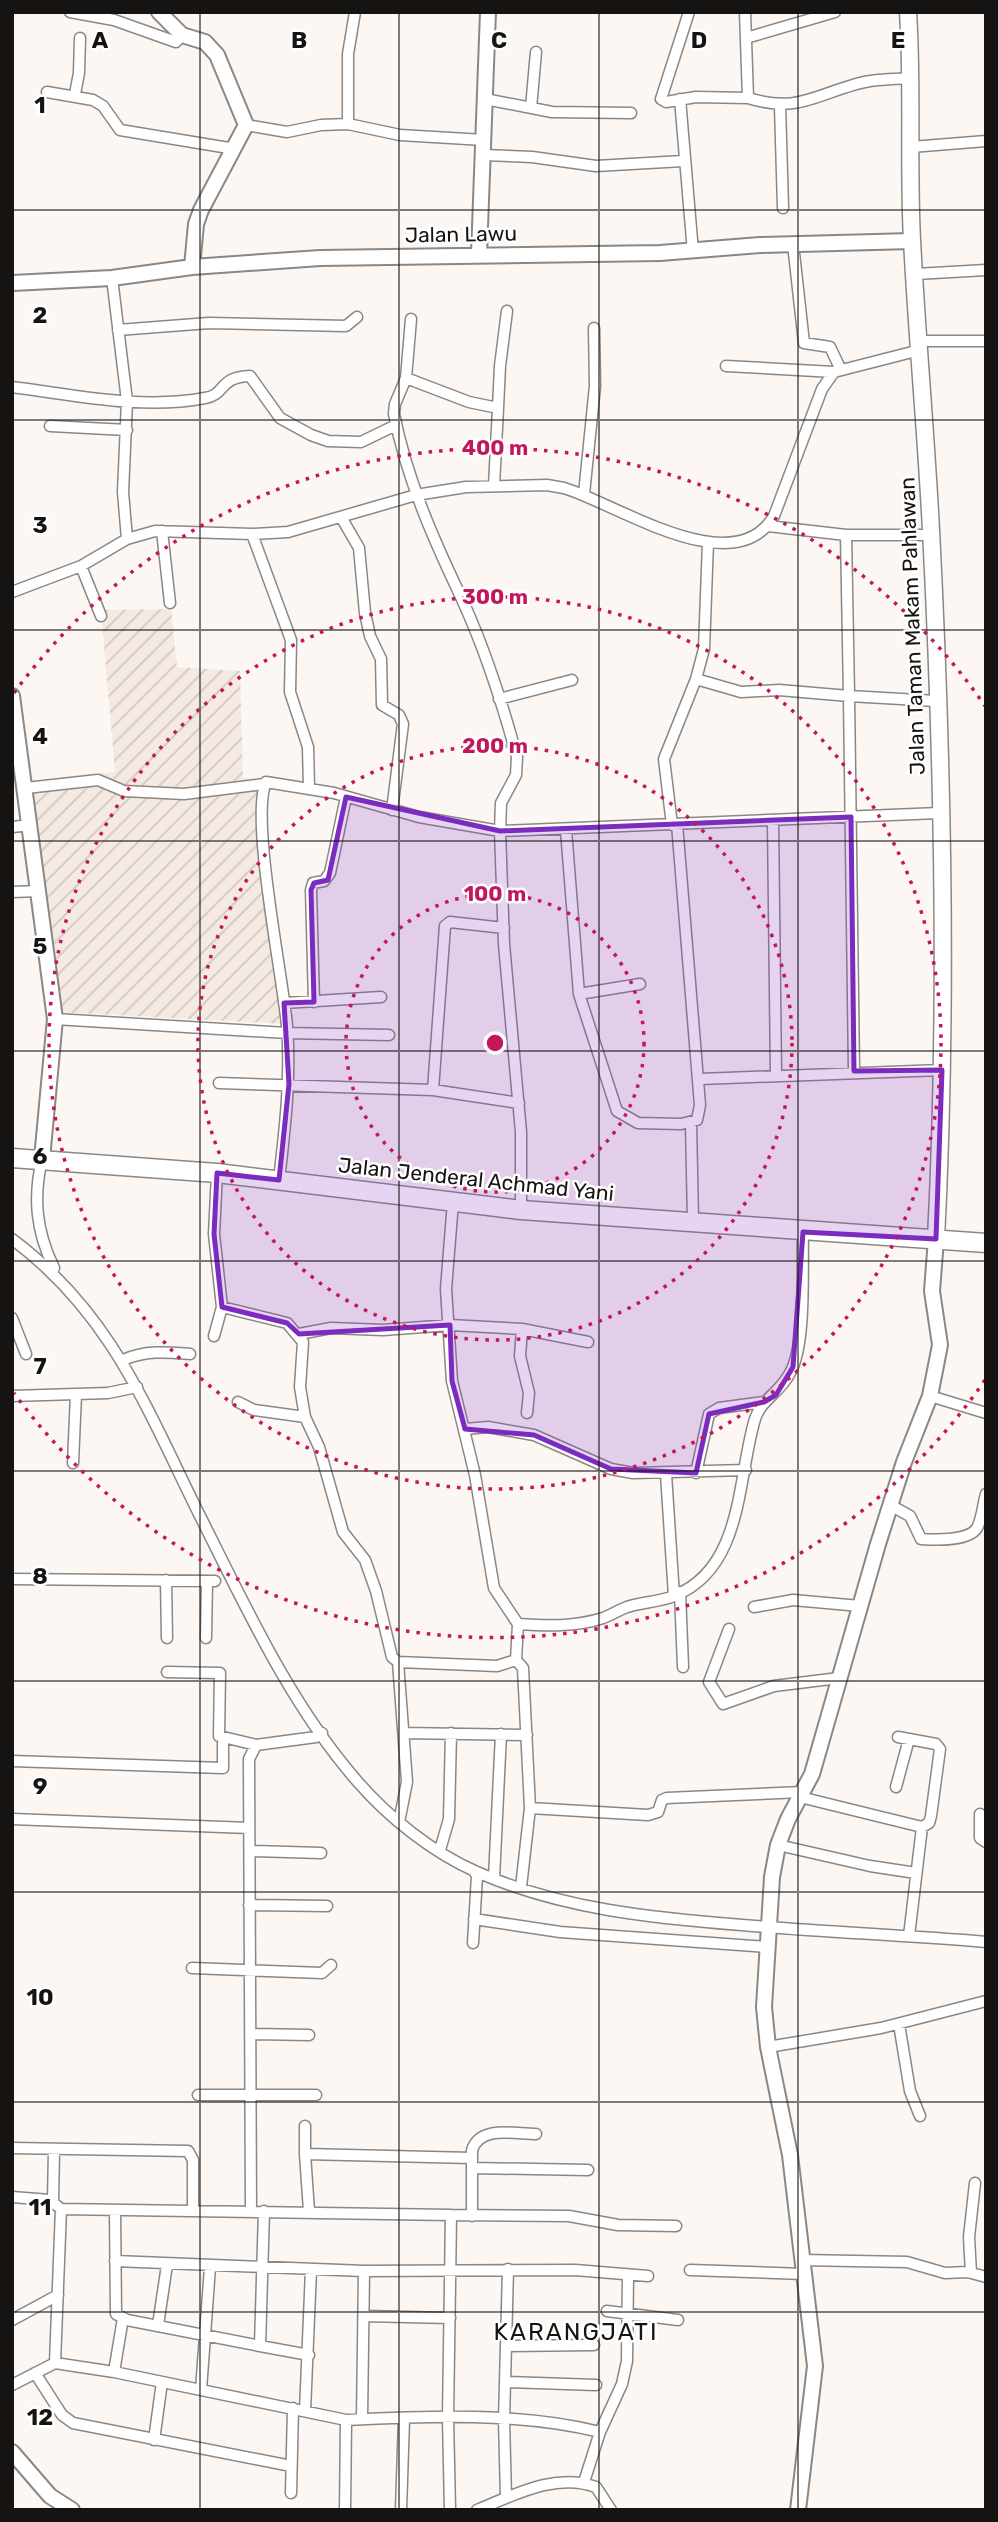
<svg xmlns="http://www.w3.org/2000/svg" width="998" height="2522" font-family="Rubik,sans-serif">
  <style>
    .industrial { fill: url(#industrial-furrows) }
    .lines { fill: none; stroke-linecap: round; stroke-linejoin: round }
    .street-casing { stroke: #8b8784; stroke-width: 13 }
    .secondary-casing { stroke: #8b8784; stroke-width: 18 }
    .primary-casing { stroke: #8b8784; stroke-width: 19 }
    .highway-casing { stroke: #8b8784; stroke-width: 21 }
    .street { stroke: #fff; stroke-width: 10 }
    .secondary { stroke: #fff; stroke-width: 14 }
    .primary { stroke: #fff; stroke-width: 16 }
    .highway { stroke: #fff; stroke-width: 18 }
    .marked { fill: #7b2cbf; fill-opacity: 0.2; stroke: #7b2cbf; stroke-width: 5; stroke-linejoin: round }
    .grid { fill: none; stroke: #151412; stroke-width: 2; stroke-opacity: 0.55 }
    .ring { fill: none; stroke: #c2185b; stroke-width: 3.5; stroke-dasharray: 3.5 7 }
    .labels { text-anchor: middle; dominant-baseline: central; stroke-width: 5; stroke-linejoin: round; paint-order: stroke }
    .street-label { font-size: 21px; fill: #151412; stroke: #fff }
    .quarter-label { font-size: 24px; letter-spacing: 2px; fill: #151412; stroke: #fff }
    .grid-label { font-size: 23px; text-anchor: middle; font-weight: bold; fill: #151412; stroke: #fff; stroke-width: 5; stroke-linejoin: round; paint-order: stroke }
    .centre { fill: #c2185b; stroke: #fff; stroke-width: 3.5 }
    .ring-label { font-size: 21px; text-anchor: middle; font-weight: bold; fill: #c2185b; stroke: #fff; stroke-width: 5; stroke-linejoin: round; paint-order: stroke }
  </style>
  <defs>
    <pattern id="industrial-furrows" width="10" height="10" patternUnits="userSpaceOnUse" patternTransform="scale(1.75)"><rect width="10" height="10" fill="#f5eae2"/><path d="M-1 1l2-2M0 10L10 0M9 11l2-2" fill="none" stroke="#d1c8c1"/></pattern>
  </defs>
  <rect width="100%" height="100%" fill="#fcf7f3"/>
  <path class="industrial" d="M171,609L177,667L240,671L243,778L262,780L259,843L286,1024L60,1012L32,782L115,772L101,610Z"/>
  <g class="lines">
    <g class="street-casing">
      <path id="street" d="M70,12L114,20L176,42L182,35
        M689,12L661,99L666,102L696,97L748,98
        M745,12L748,98C795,112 809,98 853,85C872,79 892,79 912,78
        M746,38L835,12
        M47,92L93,100L103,106L120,130L235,149
        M75,94L79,73L80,38
        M485,99L552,112L631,113
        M680,99L693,252
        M780,106L783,208
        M531,108L536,52
        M348,124V54L355,12
        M246,125L287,132L321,125L348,124L400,135L484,140
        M911,147L986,141
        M484,155L532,157L596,166L683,161
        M793,244L804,343L830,347L840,368
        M916,274L986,270
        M112,278L127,401L123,492L127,539
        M118,330L209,323L346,326L357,317
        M919,341H986
        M726,366L834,372
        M406,378L411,319
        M12,387C75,395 142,410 205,398C226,395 218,377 250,376L280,418L311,435L328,441L361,442L396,425
        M498,408L500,366L507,311
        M50,426L127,430
        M494,486L498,408L469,402L406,378L395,404L394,414C407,479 432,536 460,595C484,646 502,702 517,757L516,775L501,803L500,831L504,944L521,1132V1210
        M584,494L595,386L594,328
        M341,517L359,548L365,613L370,636L381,659L382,705L399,715L403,724L392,810
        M768,526L846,535H931
        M162,531L170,603
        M252,534L291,640L290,692L308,747L309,788
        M846,535L849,696L936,701
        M81,566L101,616
        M12,592L81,566L127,539L155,531L252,534L288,532L416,495L466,487L547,485L564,488C617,504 734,584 774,516L822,389L834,372L920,350
        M696,679L741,692L779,690L849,696L854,1071
        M499,699L572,680
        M26,788L98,780L124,791L184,794L264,784
        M773,820L776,1076
        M672,825L664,759L696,679L704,649L708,542
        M12,827L31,825
        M566,830L579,994L617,1111L638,1123L681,1124L697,1120L700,1105L677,824
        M12,892L39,891
        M579,994L640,984
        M314,1002L311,890L313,883L324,881L330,873L346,797
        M284,1003L381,997
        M55,1019L287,1033L389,1035
        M700,1079L942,1070
        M219,1083L433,1090L519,1103
        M433,1090L445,926L450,922L504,928
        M691,1123L693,1221
        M42,1159C33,1198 36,1231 54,1268
        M217,1173L214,1234L222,1307L287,1323L303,1342L300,1387L305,1417L319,1447L343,1532L365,1560L376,1591L392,1657L398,1662L497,1666L516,1660L518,1624L494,1588L475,1475L452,1381L446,1289L453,1202
        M279,1180C285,1128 291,1078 287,1026C283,977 250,818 266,782L334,793L419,817L500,831L939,813
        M12,1239C111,1313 146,1407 199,1514C245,1605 289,1703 357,1781C388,1817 433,1853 477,1872C561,1909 652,1918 742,1925C823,1932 904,1935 986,1942
        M12,1318L26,1354
        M522,1329L520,1356L529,1393L527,1413
        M299,1334L331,1328L383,1330L450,1325L522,1329L588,1342
        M214,1336L222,1307
        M123,1360C146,1350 166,1352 190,1354
        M12,1396L108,1393L137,1387
        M930,1396L986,1413
        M238,1402L254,1410L305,1417
        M465,1429L488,1427L534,1435L611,1469L633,1473L746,1470
        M73,1463L76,1394
        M696,1473L709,1414L719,1408L764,1402
        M666,1474L674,1596
        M890,1505L910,1516L921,1539C935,1540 969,1541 977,1528C982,1519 983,1504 986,1494
        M12,1579L215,1581
        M166,1580L167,1638
        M680,1592L683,1667
        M754,1607L793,1600L860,1606
        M518,1624C546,1626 576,1627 603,1618C611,1615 619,1610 627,1607C642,1602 659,1602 674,1596C744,1568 737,1478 755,1419C761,1399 782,1392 792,1369C806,1338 802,1268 803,1232
        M729,1629L709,1682L723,1704L774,1686L839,1678
        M206,1638L207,1581
        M516,1660L523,1668L530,1808L521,1887
        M398,1662L407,1782L399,1822
        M167,1672L220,1673L219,1736L256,1745
        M404,1733L527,1735
        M898,1737L936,1744L940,1749L931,1816L929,1823L922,1827L909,1936
        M12,1761L223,1768V1743
        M896,1787L909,1739
        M800,1797L922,1827
        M530,1808L648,1815L658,1812L662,1800L667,1798L802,1792
        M980,1814V1838L986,1842
        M12,1819L249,1828
        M778,1845L870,1866L916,1873
        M440,1850L449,1819L451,1733
        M250,1851L321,1853
        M494,1878L501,1734
        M249,1905L327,1906
        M474,1919L560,1932L768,1947
        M473,1943L477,1876L474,1871
        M192,1968L322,1973L331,1965
        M899,2024L910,2091L920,2116
        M251,2034L309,2035
        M768,2047L881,2028L986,2001
        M198,2095H316
        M305,2126V2154
        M12,2148L188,2151L193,2160V2210
        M472,2168L588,2170
        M12,2197L50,2200L61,2209
        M53,2201L54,2150
        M115,2210L116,2314L127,2320L260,2346
        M251,2211L249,1759L256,1745L316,1737L322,1733
        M264,2211L260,2346L309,2355
        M309,2211L305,2154L472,2158
        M451,2215L569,2216L618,2225L676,2226
        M472,2216V2150C480,2125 514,2134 536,2134
        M801,2260L907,2262L945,2273L968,2272L986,2277
        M115,2261L364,2271L575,2270L648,2276
        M690,2270L803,2274
        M971,2273L969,2237L975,2183
        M607,2311L678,2320
        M364,2316L450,2318
        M12,2320L58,2295
        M158,2325L167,2265
        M506,2346L594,2345
        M55,2363L61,2209L451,2215L448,2418L450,2510
        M114,2372L123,2318
        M35,2373L62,2415L73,2423L291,2466
        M505,2382L596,2385
        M12,2385L55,2363L114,2372L346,2420
        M201,2390L210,2267
        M305,2411L311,2270
        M362,2419L364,2271
        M154,2440L162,2382
        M584,2482L600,2432L622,2384L627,2361L628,2275
        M291,2493L293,2408
        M506,2498L504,2420L508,2269
        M345,2510L346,2420C429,2416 520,2412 600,2432
        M401,2510L404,2419
        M477,2510C514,2495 556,2472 596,2487L611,2510"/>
    </g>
    <g class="secondary-casing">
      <path id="secondary" d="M159,12L182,35L205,42L217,55L246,125L201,210L196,224L192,267
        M479,254L488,12
        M12,283L112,278L192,267L320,258L660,253L760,245L912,241
        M12,696L55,1019L42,1159
        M12,2452L50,2496L72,2510
        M798,2510L815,2366L790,2155L768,2047L764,2007L772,1877L778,1845L788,1819L812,1774L878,1544L904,1462L930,1396L940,1345L932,1291L936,1239"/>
    </g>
    <g class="primary-casing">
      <path id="primary" d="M908,12C913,88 908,164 912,240C917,337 926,433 931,530C943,764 948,1006 936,1239"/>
    </g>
    <g class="highway-casing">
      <path id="highway" d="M12,1158L217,1173L521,1210L986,1243"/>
    </g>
    <use href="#street" class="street"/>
    <use href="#secondary" class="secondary"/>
    <use href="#primary" class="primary"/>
    <use href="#highway" class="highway"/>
  </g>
  <path class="marked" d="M346,797L500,831L851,817L854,1071L942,1070L936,1239L803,1232L793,1367L776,1395L764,1402L709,1414L696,1473L611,1469L534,1435L465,1429L452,1381L450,1325L299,1334L287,1323L222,1307L214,1234L217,1173L279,1180L289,1084L284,1003L314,1002L311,890L314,883L328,880Z"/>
  <path class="grid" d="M200,12V2510M399,12V2510M599,12V2510M798,12V2510M12,210H986M12,420H986M12,630H986M12,841H986M12,1051H986M12,1261H986M12,1471H986M12,1681H986M12,1892H986M12,2102H986M12,2312H986"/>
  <g class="ring">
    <circle cx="495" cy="1043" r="149"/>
    <circle cx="495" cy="1043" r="297"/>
    <circle cx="495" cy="1043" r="446"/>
    <path d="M985 1380A595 595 0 0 1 14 1393M14 693A595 595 0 0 1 985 706"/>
  </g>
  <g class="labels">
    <g class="street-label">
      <text transform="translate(461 234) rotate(-1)">Jalan Lawu</text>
      <text transform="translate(912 626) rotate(-92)">Jalan Taman Makam Pahlawan</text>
      <text transform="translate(476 1179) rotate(6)">Jalan Jenderal Achmad Yani</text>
    </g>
    <g class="quarter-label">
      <text x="576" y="2332">KARANGJATI</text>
    </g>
  </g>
  <g class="grid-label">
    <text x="100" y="48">A</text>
    <text x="299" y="48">B</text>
    <text x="499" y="48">C</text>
    <text x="699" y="48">D</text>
    <text x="898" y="48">E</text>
    <text x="40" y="113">1</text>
    <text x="40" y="323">2</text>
    <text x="40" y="533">3</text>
    <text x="40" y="744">4</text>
    <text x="40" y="954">5</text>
    <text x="40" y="1164">6</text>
    <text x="40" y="1374">7</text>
    <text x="40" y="1584">8</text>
    <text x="40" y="1794">9</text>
    <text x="40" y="2005">10</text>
    <text x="40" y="2215">11</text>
    <text x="40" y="2425">12</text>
  </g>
  <circle cx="495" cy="1043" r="10" class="centre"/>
  <g class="ring-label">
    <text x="495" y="455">400 m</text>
    <text x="495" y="604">300 m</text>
    <text x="495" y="753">200 m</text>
    <text x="495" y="901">100 m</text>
  </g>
  <rect width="998" height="2522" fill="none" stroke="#151412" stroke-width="28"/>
</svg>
